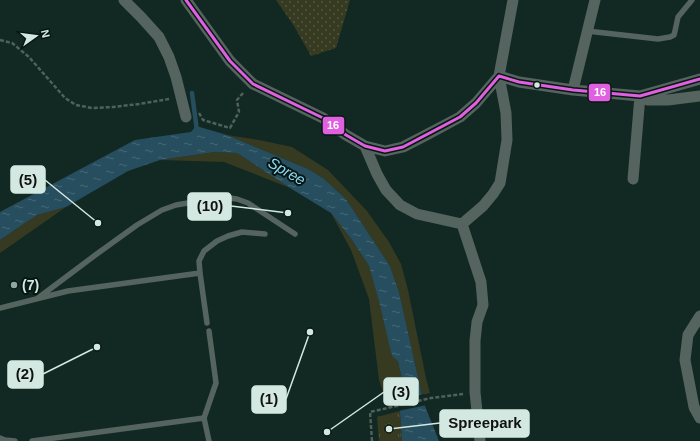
<svg xmlns="http://www.w3.org/2000/svg" width="700" height="441" font-family="Arial,sans-serif">
  <style>
    .grass { fill: #353a20 }
    .park { fill: url(#park-tufts) }
    .garden { fill: url(#garden-dots) }
    .water { fill: url(#water-ripples) }
    .pier { fill: #122923 }
    .lines { fill: none; stroke-linecap: round; stroke-linejoin: round }
    .stream { stroke: #274e5e; stroke-width: 4.5 }
    .path { stroke: #50605a; stroke-width: 2.5; stroke-dasharray: 4 2; stroke-linecap: butt }
    .lane { stroke: #55645f; stroke-width: 5.5 }
    .street { stroke: #55645f; stroke-width: 11 }
    .bus-1-casing { stroke: #071712; stroke-width: 6 }
    .bus-1 { stroke: #e160e1; stroke-width: 3 }
    .bus-dot { fill: #d3e8e0; stroke: #071712; stroke-width: 1.5 }
    .poi-dot { fill: #8fa59e; stroke: #071712; stroke-width: 1.5 }
    .labels { text-anchor: middle; dominant-baseline: central; stroke-width: 4; stroke-linejoin: round; paint-order: stroke }
    .poi-label { font-size: 14px; font-weight: bold; fill: #d3e8e0; stroke: #071712; text-anchor: start }
    .water-label { font-size: 15px; font-style: italic; fill: #8ed7f7; stroke: #071712 }
    .leader { fill: none; stroke: #d3e8e0; stroke-width: 1.5 }
    .callout-dot { fill: #d3e8e0; stroke: #071712; stroke-width: 1.5 }
    .callout { fill: #d3e8e0; stroke: #d3e8e0; stroke-width: 1.5 }
    .callout-label { font-size: 15px; text-anchor: middle; font-weight: bold; fill: #111 }
    .line-badge { stroke: #071712; stroke-width: 1.5 }
    .badge-label { font-size: 11px; text-anchor: middle; font-weight: bold; fill: #fff }
  </style>
  <defs>
    <pattern id="park-tufts" width="24" height="20" patternUnits="userSpaceOnUse"><rect width="24" height="20" fill="#353a20"/><path d="M3 7l-1-3M5 7V3M7 7l1-3M15 17l-1-3M17 17v-4M19 17l1-3" fill="none" stroke="#515640"/></pattern>
    <pattern id="garden-dots" width="8" height="8" patternUnits="userSpaceOnUse"><rect width="8" height="8" fill="#353a20"/><path d="M2 2h.1M6 6h.1" fill="none" stroke="#515640" stroke-width="1.8" stroke-linecap="round"/></pattern>
    <pattern id="water-ripples" width="26" height="14" patternUnits="userSpaceOnUse"><rect width="26" height="14" fill="#274e5e"/><path d="M2 4q2-2 4 0t4 0M15 11q2-2 4 0t4 0" fill="none" stroke="#456875"/></pattern>
  </defs>
  <rect width="100%" height="100%" fill="#122923"/>
  <path class="grass" d="M227,135L259,140L292,147L328,170L367,211L389,242L401,264L408,290L426,378L430,393L422,395L399,292L390,266L346,199L323,178L308,169Z
    M215,152L237,153L290,188L224,162L160,160Z
    M66,207L0,253V240L3,238L37,215Z
    M331,213L352,240L369,266L398,361L406,398L387,403L379,380L369,299L351,250Z"/>
  <path class="park" d="M400,411L402,441H379L377,417Z"/>
  <path class="garden" d="M276,0H350L336,48L311,56L294,26Z"/>
  <path class="water" d="M196,126L227,135L308,169L323,178L346,199L390,266L399,292L422,395L425,406L439,441H402L400,411L406,398L398,361L392,356L379,301L369,266L352,240L331,213L290,188L237,153L215,152L160,160L128,171L66,207L37,215L0,240V212L135,140L191,132Z"/>
  <path class="pier" d="M424,394L427,405L398,411L404,399Z"/>
  <g class="lines">
    <path class="stream" d="M192,93L197,131"/>
    <path class="path" d="M0,40L12,43L29,57L65,98L76,105L92,108L113,107L139,104L169,99
      M199,113L203,120L230,128L239,112L237,100L244,92
      M372,441L370,412L431,398L463,394"/>
    <path class="lane" d="M587,31L658,39L670,37L674,35L675,31L678,17L692,0
      M38,298L94,256L137,225L162,210L176,205L194,202L229,198L237,199L248,203L295,234
      M0,308L68,291L200,273
      M207,323L200,273L199,261L204,251L217,241L228,236L242,232L265,234
      M209,331L216,383L204,418L209,441
      M0,438L5,440L15,441
      M32,441L204,418"/>
    <path class="street" d="M124,0L141,17L159,37L169,57L176,77L186,117
      M186,0L230,61L253,84L323,118L346,135L365,146L385,151L403,147L430,133L460,117L476,103L499,76
      M499,76L519,82L573,90L640,96L700,79
      M573,90L595,0
      M365,146L377,174L386,190L400,205L417,214L462,224
      M633,179L640,96L648,100H668L700,96
      M462,224L483,206L493,194L500,183L507,140L506,113L499,76L513,0
      M462,224L481,282L483,305L477,322L475,341V392L480,441
      M700,316L688,335L685,360L694,407L700,418"/>
    <g class="bus-1-casing">
      <path id="bus-1" d="M186,0L230,61L253,84L323,118L346,135L365,146L385,151L403,147L460,117L476,103L499,76
        M499,76L519,82L573,90L640,96L700,79"/>
    </g>
    <use href="#bus-1" class="bus-1"/>
  </g>
  <circle class="bus-dot" cx="537" cy="85" r="3.5"/>
  <circle class="poi-dot" cx="14" cy="285" r="4"/>
  <g class="labels">
    <g class="poi-label">
      <text x="22" y="285">(7)</text>
    </g>
    <g class="water-label">
      <text transform="translate(287 171) rotate(30)">Spree</text>
    </g>
  </g>
  <path class="leader" d="M98 223L45 180M288 213L231 206M97 347L43 374M327 432L384 392M310 332L286 399M389 429L440 423"/>
  <g class="callout-dot">
    <circle cx="98" cy="223" r="4"/>
    <circle cx="288" cy="213" r="4"/>
    <circle cx="97" cy="347" r="4"/>
    <circle cx="327" cy="432" r="4"/>
    <circle cx="310" cy="332" r="4"/>
    <circle cx="389" cy="429" r="4"/>
  </g>
  <g class="callout">
    <rect x="11" y="166" width="34" height="27" rx="4"/>
    <rect x="188" y="193" width="43" height="27" rx="4"/>
    <rect x="8" y="361" width="35" height="27" rx="4"/>
    <rect x="384" y="378" width="34" height="27" rx="4"/>
    <rect x="252" y="386" width="34" height="27" rx="4"/>
    <rect x="440" y="410" width="89" height="27" rx="4"/>
  </g>
  <g class="callout-label">
    <text x="28" y="185">(5)</text>
    <text x="210" y="211">(10)</text>
    <text x="25" y="379">(2)</text>
    <text x="401" y="397">(3)</text>
    <text x="269" y="404">(1)</text>
    <text x="485" y="428">Spreepark</text>
  </g>
  <g class="line-badge">
    <rect x="588" y="83" width="23" height="19" rx="4" fill="#e160e1"/>
    <rect x="322" y="116" width="23" height="19" rx="4" fill="#e160e1"/>
  </g>
  <g class="badge-label">
    <text x="600" y="96">16</text>
    <text x="333" y="129">16</text>
  </g>
  <g transform="translate(36 36) rotate(76)" stroke="#071712" stroke-width="3" paint-order="stroke">
  <path d="M0-3L7 15L0 10L-7 15Z" fill="#d3e8e0"/>
  <text y="-6" font-size="11" font-weight="bold" text-anchor="middle" fill="#d3e8e0">N</text>
  </g>
</svg>
